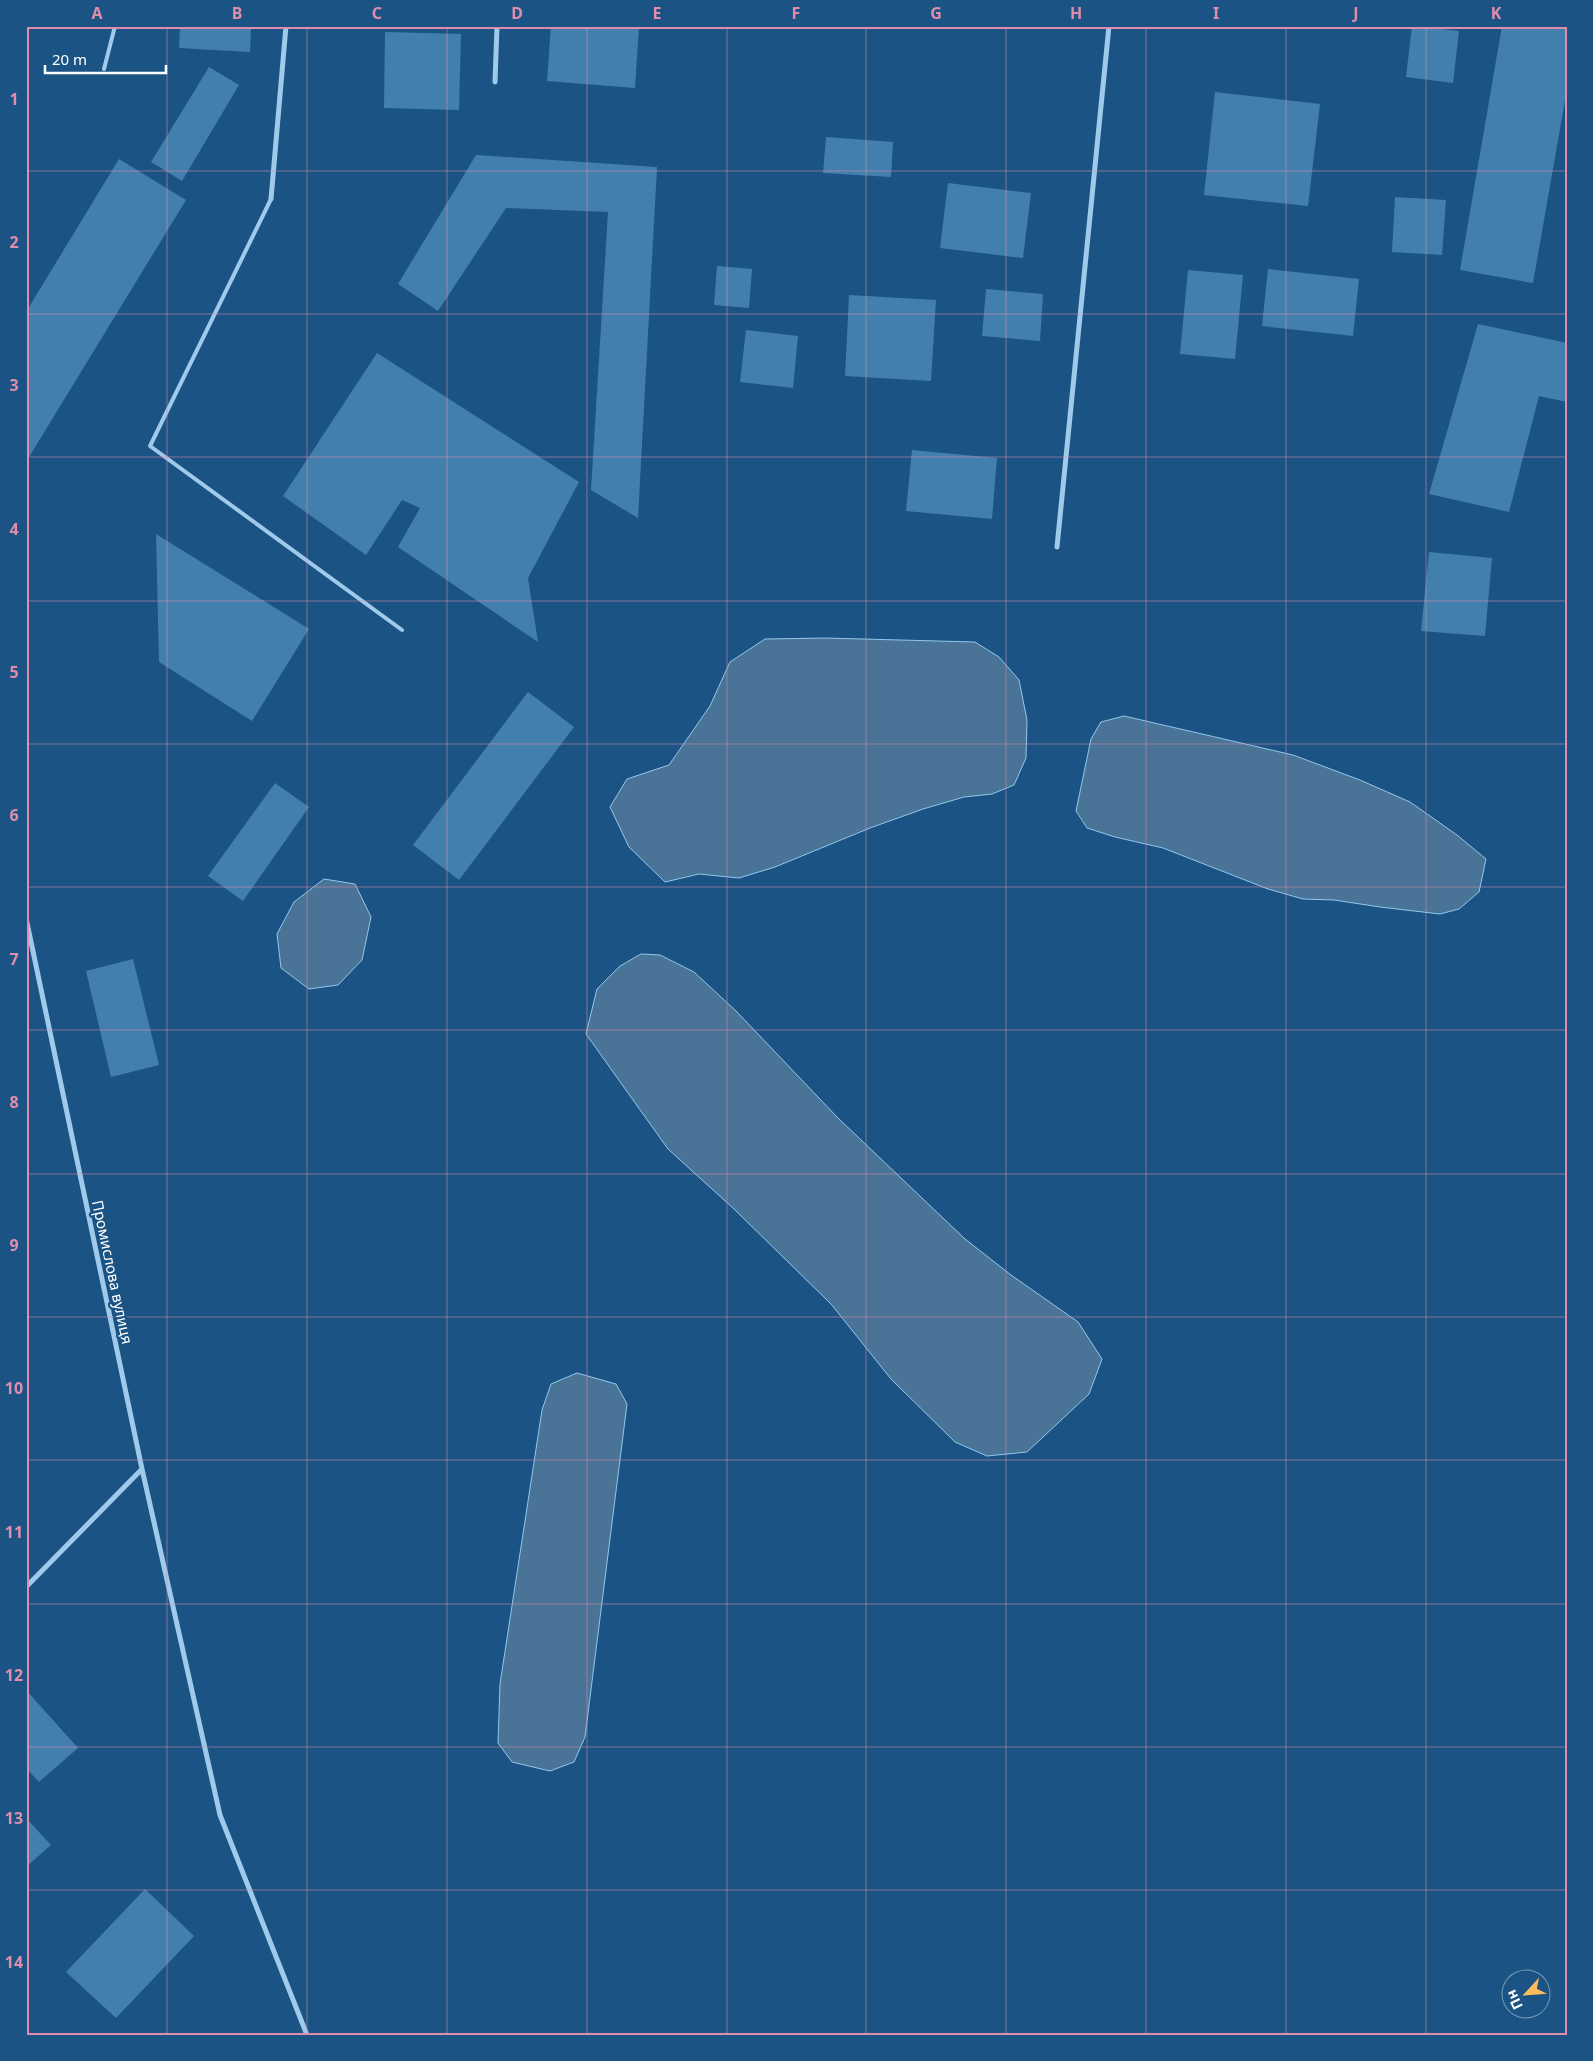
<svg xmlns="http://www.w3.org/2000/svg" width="1593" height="2061" font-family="'Noto Sans',sans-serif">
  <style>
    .water { fill: #497497; stroke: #93c7ed }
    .building { fill: #437fad }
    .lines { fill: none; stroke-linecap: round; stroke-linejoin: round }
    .service { stroke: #a0caeb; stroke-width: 4 }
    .minor { stroke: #a0caeb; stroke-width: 5 }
    .grid { fill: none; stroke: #e08cad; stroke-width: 1; stroke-opacity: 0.55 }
    .labels { text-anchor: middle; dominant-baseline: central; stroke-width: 4.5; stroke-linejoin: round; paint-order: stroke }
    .street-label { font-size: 15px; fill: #fff; stroke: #1b5484 }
    .neatline { fill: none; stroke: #e08cad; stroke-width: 2 }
    .grid-label { font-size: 16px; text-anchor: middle; font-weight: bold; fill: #e08cad }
  </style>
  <rect width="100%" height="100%" fill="#1b5484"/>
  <path class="water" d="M825,638L975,642L999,657L1019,680L1027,720L1026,758L1014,785L992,794L964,797L923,809L870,828L775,867L739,878L699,874L665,882L629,847L610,807L627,779L669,765L710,706L730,662L765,639Z
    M1124,716L1293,755L1360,780L1410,802L1457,835L1486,859L1479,892L1459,909L1440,914L1380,907L1334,900L1303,899L1268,889L1163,848L1115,837L1087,828L1076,811L1091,739L1101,722Z
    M324,879L355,884L371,917L362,960L338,985L309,989L281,968L277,934L294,902Z
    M641,954L660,955L694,972L736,1011L838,1118L965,1239L1011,1275L1078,1322L1102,1359L1089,1394L1027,1452L987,1456L955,1442L891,1379L831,1304L734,1209L668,1149L586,1034L597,989L620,966Z
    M577,1373L616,1384L627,1404L585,1737L574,1762L550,1771L512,1762L498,1743L500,1684L542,1410L551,1384Z"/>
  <path class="building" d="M180,26H251L250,52L179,48Z
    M551,26H639L635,88L547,81Z
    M1412,26L1459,31L1453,83L1406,77Z
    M1502,26H1567V89L1533,283L1460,270Z
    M385,32L461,34L459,110L384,108Z
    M209,67L239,85L182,181L151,162Z
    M1215,92L1320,104L1308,206L1204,195Z
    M826,137L893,142L891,177L823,173Z
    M476,155L657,167L638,518L591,490L608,212L506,208L438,311L398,284Z
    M119,159L186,200L26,462V312Z
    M948,183L1031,193L1023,258L940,248Z
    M1395,197L1446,200L1442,255L1392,252Z
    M717,266L752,269L749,308L714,305Z
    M1268,269L1359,279L1353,336L1262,326Z
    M1188,270L1243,275L1235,359L1180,354Z
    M986,289L1043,294L1040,341L982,336Z
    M849,295L936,300L931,381L845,376Z
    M1478,324L1567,343V402L1539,396L1509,512L1429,494Z
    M746,330L798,336L793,388L740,382Z
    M377,353L579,482L528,578L538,642L398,547L420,508L402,500L366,555L283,496Z
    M912,450L997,458L992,519L906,511Z
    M156,534L309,629L252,721L159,662Z
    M1429,552L1492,558L1485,636L1421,631Z
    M528,692L574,727L459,880L413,845Z
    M275,783L309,807L243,901L208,876Z
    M133,959L159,1065L111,1077L86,971Z
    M26,1690L78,1748L39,1782L26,1768Z
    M26,1818L51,1845L26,1867Z
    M145,1889L194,1936L116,2018L66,1972Z"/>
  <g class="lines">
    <path class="service" d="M104,69L115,26
      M271,199L150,446L402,630"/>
    <path class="minor" d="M495,82L497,26
      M271,199L286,26
      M1057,547L1109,26
      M26,918L142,1469L26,1587
      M142,1469L220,1815L307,2035"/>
  </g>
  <path class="grid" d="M167,26V2035M307,26V2035M447,26V2035M587,26V2035M727,26V2035M866,26V2035M1006,26V2035M1146,26V2035M1286,26V2035M1426,26V2035M26,171H1567M26,314H1567M26,457H1567M26,601H1567M26,744H1567M26,887H1567M26,1030H1567M26,1174H1567M26,1317H1567M26,1460H1567M26,1604H1567M26,1747H1567M26,1890H1567"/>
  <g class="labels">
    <g class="street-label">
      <text transform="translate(113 1272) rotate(78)">Промислова вулиця</text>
    </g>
  </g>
  <rect width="1593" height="2061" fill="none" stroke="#1b5484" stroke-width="55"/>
  <g transform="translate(1526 1994) rotate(244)"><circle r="24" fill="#1b5484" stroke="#7698b5"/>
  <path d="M0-4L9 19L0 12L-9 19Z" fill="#fdbc5c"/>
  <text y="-8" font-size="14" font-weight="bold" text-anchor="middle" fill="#ffffff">Пн</text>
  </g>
  <path d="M45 65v8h121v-8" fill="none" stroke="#ffffff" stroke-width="2.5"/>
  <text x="52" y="65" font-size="15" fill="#ffffff" stroke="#1b5484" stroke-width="4" paint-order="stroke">20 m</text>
  <rect x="28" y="28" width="1538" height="2006" class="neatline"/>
  <g class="grid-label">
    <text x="97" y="19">A</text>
    <text x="237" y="19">B</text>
    <text x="377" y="19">C</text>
    <text x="517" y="19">D</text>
    <text x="657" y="19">E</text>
    <text x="796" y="19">F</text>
    <text x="936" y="19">G</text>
    <text x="1076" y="19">H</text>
    <text x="1216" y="19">I</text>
    <text x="1356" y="19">J</text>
    <text x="1496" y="19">K</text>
    <text x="14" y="105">1</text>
    <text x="14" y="248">2</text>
    <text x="14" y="391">3</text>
    <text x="14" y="535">4</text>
    <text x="14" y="678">5</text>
    <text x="14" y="821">6</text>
    <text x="14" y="965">7</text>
    <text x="14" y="1108">8</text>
    <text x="14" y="1251">9</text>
    <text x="14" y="1394">10</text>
    <text x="14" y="1538">11</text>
    <text x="14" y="1681">12</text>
    <text x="14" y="1824">13</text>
    <text x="14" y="1968">14</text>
  </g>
</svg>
